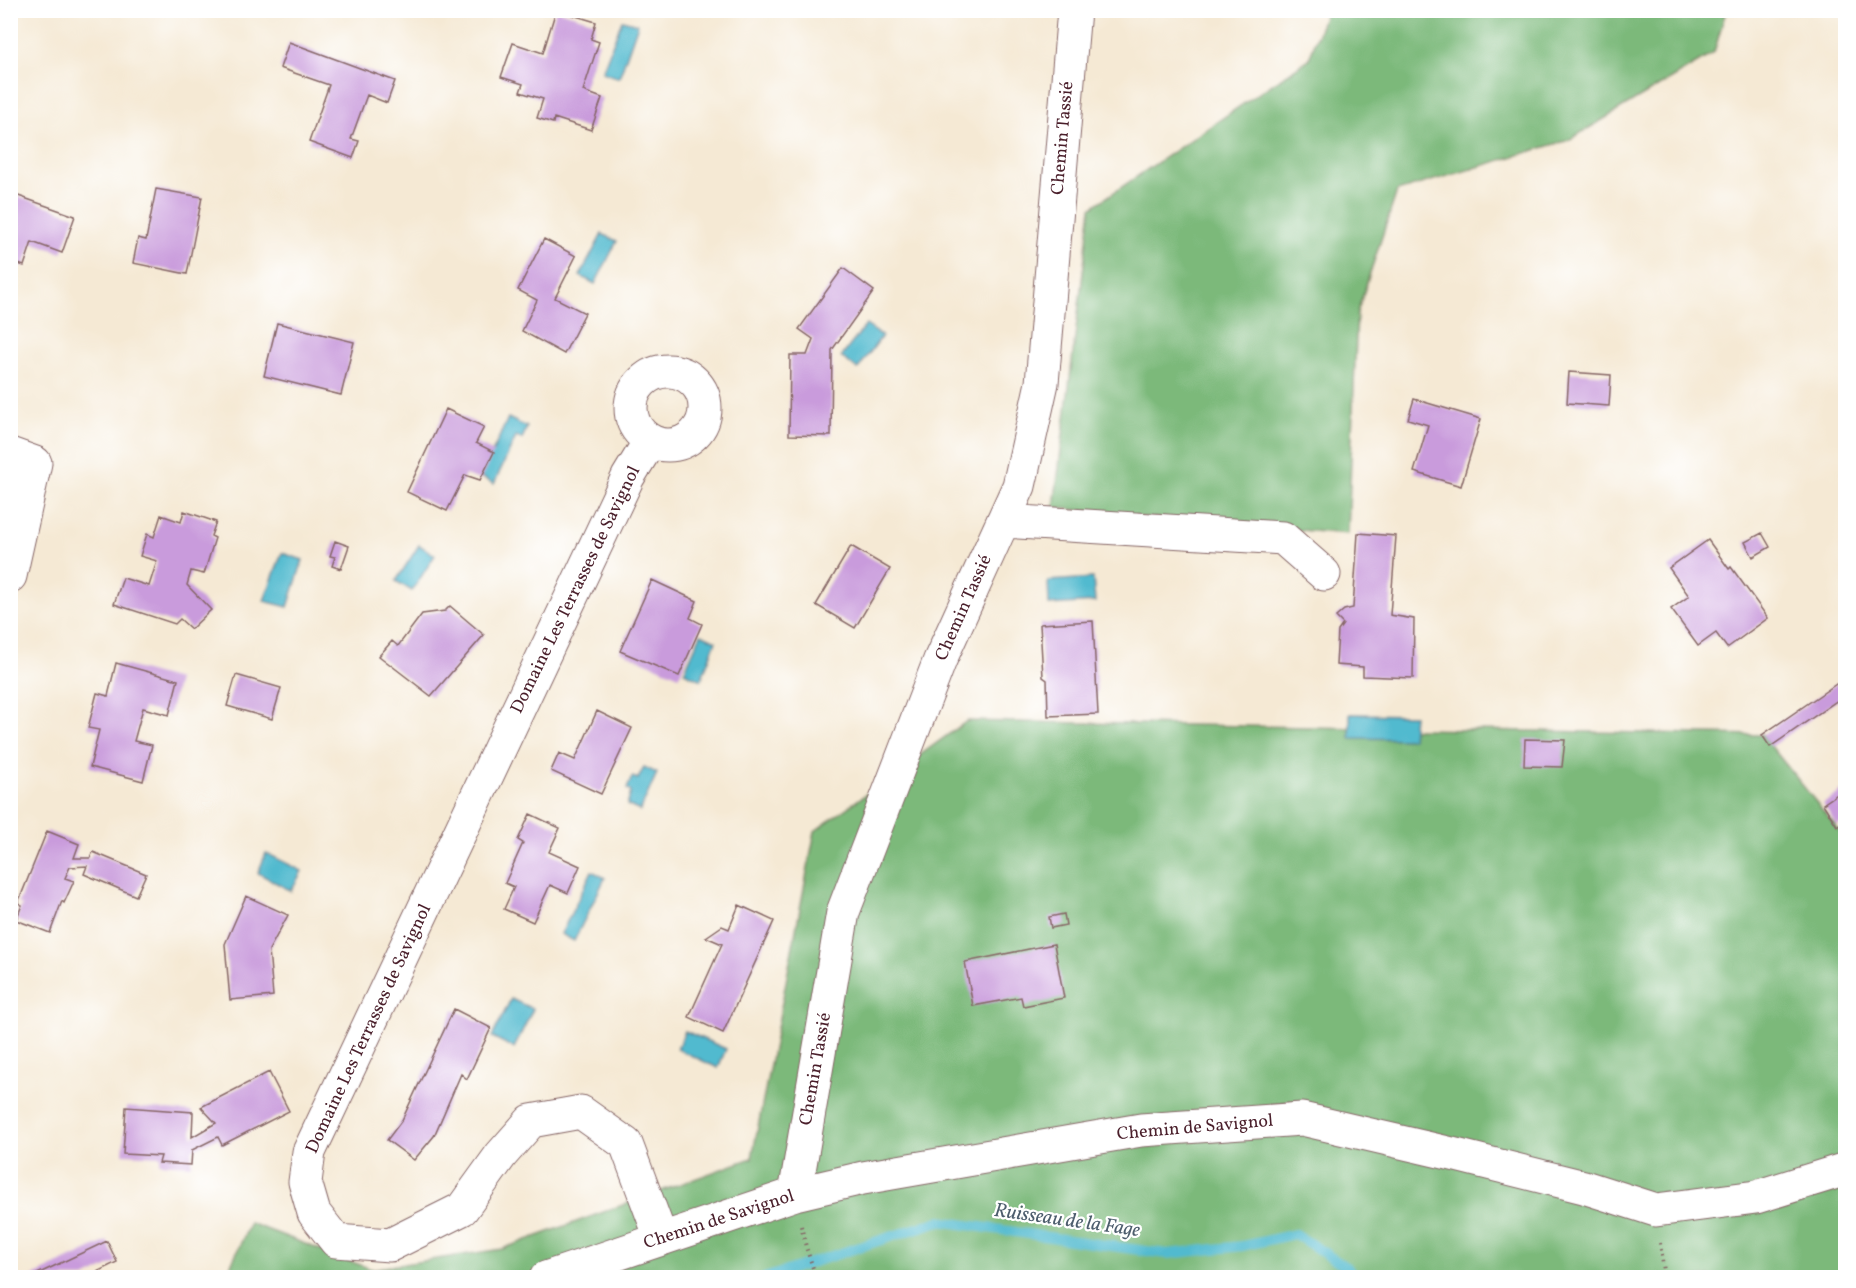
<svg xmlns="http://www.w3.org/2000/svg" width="1856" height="1288" font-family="Vollkorn,serif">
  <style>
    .forest { fill: #7cb97a; stroke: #636c52; stroke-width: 1.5 }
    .water { fill: #51bacf; stroke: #4e6c7d; stroke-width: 1.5 }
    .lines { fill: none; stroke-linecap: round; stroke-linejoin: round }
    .stream { stroke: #51bacf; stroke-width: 10 }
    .building { fill: #c99bdc }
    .street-casing { stroke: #866666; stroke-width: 35 }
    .path { stroke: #866666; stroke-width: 4; stroke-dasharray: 1.5 4.5; stroke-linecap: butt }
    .street { stroke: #fff; stroke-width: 33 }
    .labels { text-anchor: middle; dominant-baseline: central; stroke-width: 4.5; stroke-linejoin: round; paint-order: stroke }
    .street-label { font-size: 18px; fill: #4a1f2b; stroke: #fff }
    .water-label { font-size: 20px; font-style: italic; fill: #4d5d6d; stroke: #fff }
  </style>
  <rect width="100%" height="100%" fill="#fff"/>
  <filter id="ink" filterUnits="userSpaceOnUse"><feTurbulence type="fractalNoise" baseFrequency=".0167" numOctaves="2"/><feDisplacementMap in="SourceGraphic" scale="12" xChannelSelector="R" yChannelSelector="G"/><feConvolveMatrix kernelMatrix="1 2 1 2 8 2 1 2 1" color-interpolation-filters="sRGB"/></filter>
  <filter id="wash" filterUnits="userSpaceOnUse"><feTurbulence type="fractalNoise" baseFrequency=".008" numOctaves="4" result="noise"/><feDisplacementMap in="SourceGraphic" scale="24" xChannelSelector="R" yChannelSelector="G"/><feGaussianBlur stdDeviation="1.35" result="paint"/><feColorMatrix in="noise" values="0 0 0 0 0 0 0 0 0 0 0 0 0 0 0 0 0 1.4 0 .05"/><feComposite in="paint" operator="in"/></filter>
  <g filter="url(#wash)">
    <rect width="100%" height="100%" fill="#f5e9d4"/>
    <path class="forest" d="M1326,11H1726L1714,53L1569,140L1397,191L1357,313L1348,534L1104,514L1054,507L1091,208L1309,59Z
      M967,721L1762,735L1845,838V1277L225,1278L250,1223L371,1269L502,1249L752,1158L815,831Z"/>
    <path class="water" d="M622,20L638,24L619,78L602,72Z
      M602,234L617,241L595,284L580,276Z
      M866,325L882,336L858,369L841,357Z
      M508,418L527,427L522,439L516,437L494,484L481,477Z
      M419,545L435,555L412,591L396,581Z
      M282,553L303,560L288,607L264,601Z
      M1093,578L1095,602L1049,605L1048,581Z
      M701,634L716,641L701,680L684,672Z
      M1350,714L1414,715L1412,739L1350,738Z
      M644,767L657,773L640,811L627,805L631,792L627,789L632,777L638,779Z
      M266,853L302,871L291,891L258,873Z
      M592,871L605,878L574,941L561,934Z
      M511,999L533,1009L514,1048L492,1037Z
      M685,1031L726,1049L718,1068L677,1049Z"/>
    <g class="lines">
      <path class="stream" d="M765,1278L939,1221L1167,1254L1243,1246L1295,1234L1349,1269L1356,1278"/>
    </g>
    <g id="blocks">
      <path class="building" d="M556,10L596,22L591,39L599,42L583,91L602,98L591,130L554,118L553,123L537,118L543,99L520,92L523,84L501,77L513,43L543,53Z
        M289,42L395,81L387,103L367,95L351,139L359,141L353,158L309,142L329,85L280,68Z
        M156,189L202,197L187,274L133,263L138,238L146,240Z
        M10,193L75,216L62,253L32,242L24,266L10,261Z
        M544,239L576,256L555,298L585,313L564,354L522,331L537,300L518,290Z
        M843,268L874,291L832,350L831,436L789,435L790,355H807L813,339L799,329Z
        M277,323L354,342L341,395L264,376Z
        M1569,372L1611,375L1609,406L1567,403Z
        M1414,399L1481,419L1461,486L1414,472L1428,425L1408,419Z
        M446,409L484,427L476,443L494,452L480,480L465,475L447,511L407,492Z
        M184,511L216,522L211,536L215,538L204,574L191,571L187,585L211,610L191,629L180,619L175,624L114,604L123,578L149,586L157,561L140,556L147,534L154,537L161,515L181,522Z
        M1358,533L1396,536L1390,615L1414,619L1413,678L1363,676V667L1336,665L1338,631L1343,624L1336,617L1344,610L1353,608Z
        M1762,533L1770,547L1753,557L1745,542Z
        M1708,540L1729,569L1731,567L1768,618L1727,648L1716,633L1698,646L1671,609L1689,596L1669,568Z
        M335,541L349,546L341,569L332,566L335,557L330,556Z
        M851,546L890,569L855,628L816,605Z
        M652,580L697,601L690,618L702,624L679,676L620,651Z
        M450,606L484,635L431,696L379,656L392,641L398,646L422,614L445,611Z
        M1093,621L1098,714L1048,716L1047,680L1043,677L1040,624Z
        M116,663L178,680L169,715L143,708L134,741L152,745L143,781L90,767L99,730L88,728L97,693L108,696Z
        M236,675L281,688L272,719L227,706Z
        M1842,680L1845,685V695L1770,747L1762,735Z
        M597,711L632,728L601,794L551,771L559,753L575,760Z
        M1525,739L1565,740L1562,767L1524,766Z
        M1845,789V820L1837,826L1823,804Z
        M530,814L560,828L549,852L580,866L568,893L550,885L533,922L504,909L514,887L505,883L523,843L518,840Z
        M47,831L79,844L74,858H90L93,852L146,874L136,896L84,874L87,866L70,867L65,878L74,881L64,903L62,901L50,933L16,920L22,905L18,903Z
        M246,896L288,915L269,950L273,996L230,1000L225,944Z
        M739,905L774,921L723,1033L689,1017L722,944L706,937L722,926L729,929Z
        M1064,914L1066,925L1051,928L1049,917Z
        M1054,944L1064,998L1023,1006L1021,997L973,1006L965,962Z
        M454,1009L491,1028L467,1079L461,1074L434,1136L414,1160L387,1140L402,1120Z
        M269,1072L289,1111L222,1145L218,1137L192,1150L191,1165L159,1163L161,1156L123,1154L126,1107L193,1112L192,1137L216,1123L201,1107Z
        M107,1241L117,1262L85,1278H29Z"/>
    </g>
  </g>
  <g filter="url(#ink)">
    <use href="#blocks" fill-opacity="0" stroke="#866666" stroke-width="1.5"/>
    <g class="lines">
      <g class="street-casing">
        <path id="street" d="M631 408a37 37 0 1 1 74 0a37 37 0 1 1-74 0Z
          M650,441L628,477L309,1152L305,1182L314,1213L336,1241L390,1245L462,1209L501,1155L531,1121L581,1112L626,1144L661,1238
          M10,454L35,463L10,576
          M1003,521L1283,538L1324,574
          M795,1194L843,912L940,660L1019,486L1042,383L1074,10
          M546,1278L795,1194L863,1178L1141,1130L1302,1119L1448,1153L1584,1187L1656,1210L1756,1197L1846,1169"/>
      </g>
      <path class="path" d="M801,1226L806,1247L815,1274V1278
        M1660,1243L1665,1278"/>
      <use href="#street" class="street"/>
    </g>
  </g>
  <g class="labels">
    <g class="street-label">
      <text transform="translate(1063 138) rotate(-85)">Chemin Tassié</text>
      <text transform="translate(576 590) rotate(-64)">Domaine Les Terrasses de Savignol</text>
      <text transform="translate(964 608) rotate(-66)">Chemin Tassié</text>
      <text transform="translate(369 1029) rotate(-65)">Domaine Les Terrasses de Savignol</text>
      <text transform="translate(816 1069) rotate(-80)">Chemin Tassié</text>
      <text transform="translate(1195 1128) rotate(-5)">Chemin de Savignol</text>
      <text transform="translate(719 1220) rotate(-18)">Chemin de Savignol</text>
    </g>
    <g class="water-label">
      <text transform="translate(1067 1221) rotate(8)">Ruisseau de la Fage</text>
    </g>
  </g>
  <rect width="1856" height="1288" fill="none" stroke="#fff" stroke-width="36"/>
</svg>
